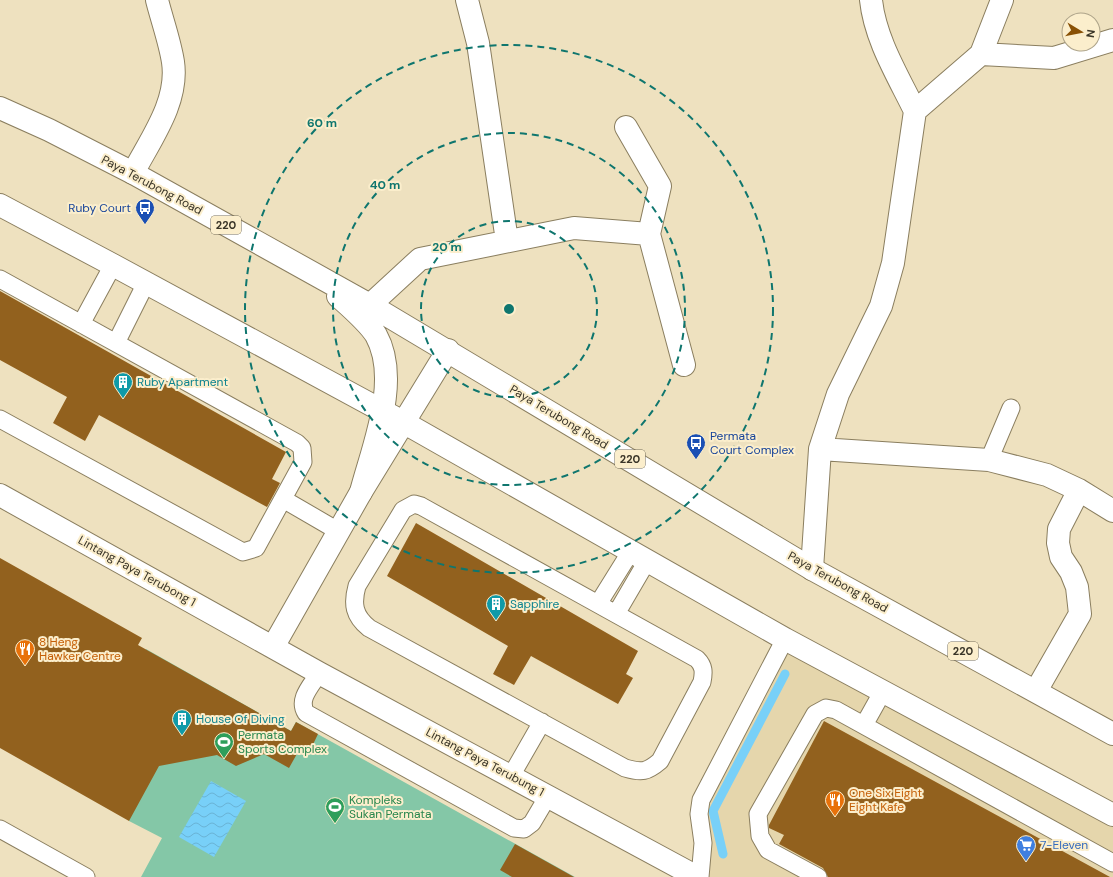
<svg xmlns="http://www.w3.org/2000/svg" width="1113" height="877" font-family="'DM Sans',sans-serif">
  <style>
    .built { fill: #e5d6ac }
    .garden { fill: #84c7a7 }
    .water { fill: url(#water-waves) }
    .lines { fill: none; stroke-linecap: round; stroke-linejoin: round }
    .stream { stroke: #78d0f8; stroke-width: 9 }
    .building { fill: #92611e }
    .lane-casing { stroke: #8a7e5f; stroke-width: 19 }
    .street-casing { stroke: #8a7e5f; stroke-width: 24 }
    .primary-casing { stroke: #8a7e5f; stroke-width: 24 }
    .lane { stroke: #fff; stroke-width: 17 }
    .street { stroke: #fff; stroke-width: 22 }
    .primary { stroke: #fff; stroke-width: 22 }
    .ring { fill: none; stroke: #0f766e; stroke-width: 2; stroke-dasharray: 7 5 }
    .labels { text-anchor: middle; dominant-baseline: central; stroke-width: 4; stroke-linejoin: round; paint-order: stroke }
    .shield { fill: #fbeecc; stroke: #746c59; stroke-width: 1 }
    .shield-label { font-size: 11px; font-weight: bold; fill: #3a3528 }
    .street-label { font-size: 12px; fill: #3a3528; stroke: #fbeecc }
    .transit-label { font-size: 12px; fill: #164399; stroke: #fbeecc; text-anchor: end }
    .culture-label { font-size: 12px; fill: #0d838f; stroke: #fbeecc; text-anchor: start }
    .food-label { font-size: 12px; fill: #c56008; stroke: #fbeecc; text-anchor: start }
    .leisure-label { font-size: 12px; fill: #27864d; stroke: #fbeecc; text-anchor: start }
    .shop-label { font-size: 12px; fill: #366cbe; stroke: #fbeecc; text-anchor: start }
    .centre { fill: #0f766e; stroke: #fbeecc; stroke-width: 2 }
    .ring-label { font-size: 12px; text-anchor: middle; font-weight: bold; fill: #0f766e; stroke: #fbeecc; stroke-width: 4; stroke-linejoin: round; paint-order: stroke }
  </style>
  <defs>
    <pattern id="water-waves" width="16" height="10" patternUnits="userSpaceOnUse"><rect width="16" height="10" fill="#78d0f8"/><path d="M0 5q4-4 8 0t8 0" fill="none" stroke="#69b3d5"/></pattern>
  </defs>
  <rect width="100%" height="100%" fill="#eee1bf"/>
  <path class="built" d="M785,639L1113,815V877H700L701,800Z"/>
  <path class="garden" d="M146,649L291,731L296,722L575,877H141L162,838L129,821L136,668Z"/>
  <path class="water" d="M211,781L246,801L214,857L179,837Z"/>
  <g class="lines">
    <path class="stream" d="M723,854L713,811L785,674"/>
  </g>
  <path class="building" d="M0,291L286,452L272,479L280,483L267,507L99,415L85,441L53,423L67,397L0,360Z
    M416,523L638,651L626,674L633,678L618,704L531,656L514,685L493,674L508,646L387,576Z
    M0,558L142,638L138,645L291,731L296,722L318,734L307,757L298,752L289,768L264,754L236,766L217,755L159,766L129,821L0,748Z
    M824,721L1110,877H828L823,868L779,844L784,835L769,828V825Z
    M515,844L574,877H512L500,870Z"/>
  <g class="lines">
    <g class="lane-casing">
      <path id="lane" d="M0,279L297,443L302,448L303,462L256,548L243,552L0,419
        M81,324L113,265
        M116,343L146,283
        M989,460L1011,408
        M283,499L338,531
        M414,504L421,506L697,659C704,666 704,672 702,682L660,761C647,772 642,773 625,768L369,628C354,616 352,604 357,586L403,510Z
        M598,604L631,551
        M616,614L647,561
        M319,673C312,685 297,699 306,713L514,828L524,829L532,823L548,796
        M864,725L883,691
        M511,776L542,722
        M0,829L86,877
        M700,877L703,843L699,814L701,800L785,639
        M818,877L768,850L760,836L758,814L815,714L826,708L836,710L1113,863"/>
    </g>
    <g class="street-casing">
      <path id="street" d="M467,0L478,43L507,241
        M871,0C875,39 898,76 915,111
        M981,54L1054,58L1113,40
        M626,127L660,186L649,234
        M133,173C150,140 179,102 173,62C170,42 162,20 157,0
        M0,205L113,265L403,422L785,639L1113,815
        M370,305L420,259L574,228L649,234L684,365
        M820,449L989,460L1047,475L1079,490L1113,511
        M0,495L319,673L697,877
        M812,569L820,449L838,394L881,306L893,263L915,111L981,54L1002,0
        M273,647L361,492L448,350
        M1036,691L1080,614L1077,587L1071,572L1061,557L1058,543L1059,529L1079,490"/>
    </g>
    <g class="primary-casing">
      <path id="primary" d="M0,108L49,130L133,173L370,305L812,569L1113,734
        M338,296C349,306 368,322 376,335C401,380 373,446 361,492"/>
    </g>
    <use href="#lane" class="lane"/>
    <use href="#street" class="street"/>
    <use href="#primary" class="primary"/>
  </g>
  <g class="ring">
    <circle cx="509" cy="309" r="88"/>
    <circle cx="509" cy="309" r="176"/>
    <circle cx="509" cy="309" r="264"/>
  </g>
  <defs>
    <g id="bus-pin" transform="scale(1)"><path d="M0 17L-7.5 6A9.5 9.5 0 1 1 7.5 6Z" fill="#1a4fb4" stroke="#fbeecc"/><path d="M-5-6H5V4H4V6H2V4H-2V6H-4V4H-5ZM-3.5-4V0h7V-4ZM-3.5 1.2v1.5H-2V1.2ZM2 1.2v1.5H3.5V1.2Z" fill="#fff"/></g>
    <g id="building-pin" transform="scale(1)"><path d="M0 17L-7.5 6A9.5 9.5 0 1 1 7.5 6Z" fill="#0f9aa8" stroke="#fbeecc"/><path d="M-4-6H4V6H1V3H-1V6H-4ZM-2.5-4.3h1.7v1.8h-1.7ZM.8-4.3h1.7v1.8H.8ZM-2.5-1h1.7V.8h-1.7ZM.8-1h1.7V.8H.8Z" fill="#fff"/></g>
    <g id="restaurant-pin" transform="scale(1)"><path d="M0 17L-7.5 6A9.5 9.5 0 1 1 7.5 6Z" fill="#e8710a" stroke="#fbeecc"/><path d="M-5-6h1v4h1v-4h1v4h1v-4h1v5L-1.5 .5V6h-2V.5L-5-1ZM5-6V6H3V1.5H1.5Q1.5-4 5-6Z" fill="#fff"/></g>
    <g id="stadium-pin" transform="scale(1)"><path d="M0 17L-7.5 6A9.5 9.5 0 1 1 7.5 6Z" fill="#2e9e5b" stroke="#fbeecc"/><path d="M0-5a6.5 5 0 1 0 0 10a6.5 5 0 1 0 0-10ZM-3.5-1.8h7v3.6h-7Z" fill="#fff"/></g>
    <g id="supermarket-pin" transform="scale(1)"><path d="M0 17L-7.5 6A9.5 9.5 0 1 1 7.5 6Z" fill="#3f7fe0" stroke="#fbeecc"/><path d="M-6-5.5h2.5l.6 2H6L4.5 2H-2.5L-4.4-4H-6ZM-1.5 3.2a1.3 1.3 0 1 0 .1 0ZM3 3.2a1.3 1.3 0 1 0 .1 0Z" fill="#fff"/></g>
  </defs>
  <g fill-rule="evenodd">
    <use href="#bus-pin" x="145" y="208"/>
    <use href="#building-pin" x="123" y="382"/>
    <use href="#bus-pin" x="696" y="443"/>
    <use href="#building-pin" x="496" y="604"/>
    <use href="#restaurant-pin" x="25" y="649"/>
    <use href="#building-pin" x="182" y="719"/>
    <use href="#stadium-pin" x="224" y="742"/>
    <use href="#restaurant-pin" x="835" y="800"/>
    <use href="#stadium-pin" x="335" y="807"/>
    <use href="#supermarket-pin" x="1026" y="845"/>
  </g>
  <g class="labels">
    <g class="shield">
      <rect x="211" y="216" width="30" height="18" rx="3"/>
      <rect x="615" y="450" width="30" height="18" rx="3"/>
      <rect x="948" y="642" width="30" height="18" rx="3"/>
    </g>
    <g class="shield-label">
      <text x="226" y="225">220</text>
      <text x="630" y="459">220</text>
      <text x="963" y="651">220</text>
    </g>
    <g class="street-label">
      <text transform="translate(152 185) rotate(28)">Paya Terubong Road</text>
      <text transform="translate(559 417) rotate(31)">Paya Terubong Road</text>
      <text transform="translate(137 571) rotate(29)">Lintang Paya Terubong 1</text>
      <text transform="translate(838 582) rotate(29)">Paya Terubong Road</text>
      <text transform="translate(485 762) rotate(28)">Lintang Paya Terubung 1</text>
    </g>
    <g class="transit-label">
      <text x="131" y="208">Ruby Court</text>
      <text x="710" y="436" text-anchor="start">Permata<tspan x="710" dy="14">Court Complex</tspan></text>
    </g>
    <g class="culture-label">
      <text x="137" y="382">Ruby Apartment</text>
      <text x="510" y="604">Sapphire</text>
      <text x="196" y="719">House Of Diving</text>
    </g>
    <g class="food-label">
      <text x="39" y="642">8 Heng<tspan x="39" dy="14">Hawker Centre</tspan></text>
      <text x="849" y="793">One Six Eight<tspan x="849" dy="14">Eight Kafe</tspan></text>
    </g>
    <g class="leisure-label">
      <text x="238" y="735">Permata<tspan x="238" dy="14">Sports Complex</tspan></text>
      <text x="349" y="800">Kompleks<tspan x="349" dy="14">Sukan Permata</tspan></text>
    </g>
    <g class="shop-label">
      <text x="1040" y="845">7-Eleven</text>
    </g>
  </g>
  <circle cx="509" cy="309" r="6" class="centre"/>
  <g class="ring-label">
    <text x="322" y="127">60 m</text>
    <text x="385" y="189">40 m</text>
    <text x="447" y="251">20 m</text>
  </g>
  <g transform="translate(1081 32) rotate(100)"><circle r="19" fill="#fbeecc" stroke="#aea48a"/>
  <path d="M0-3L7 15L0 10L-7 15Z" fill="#895105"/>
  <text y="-6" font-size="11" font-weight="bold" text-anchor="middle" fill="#3a3528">N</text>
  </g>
</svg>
